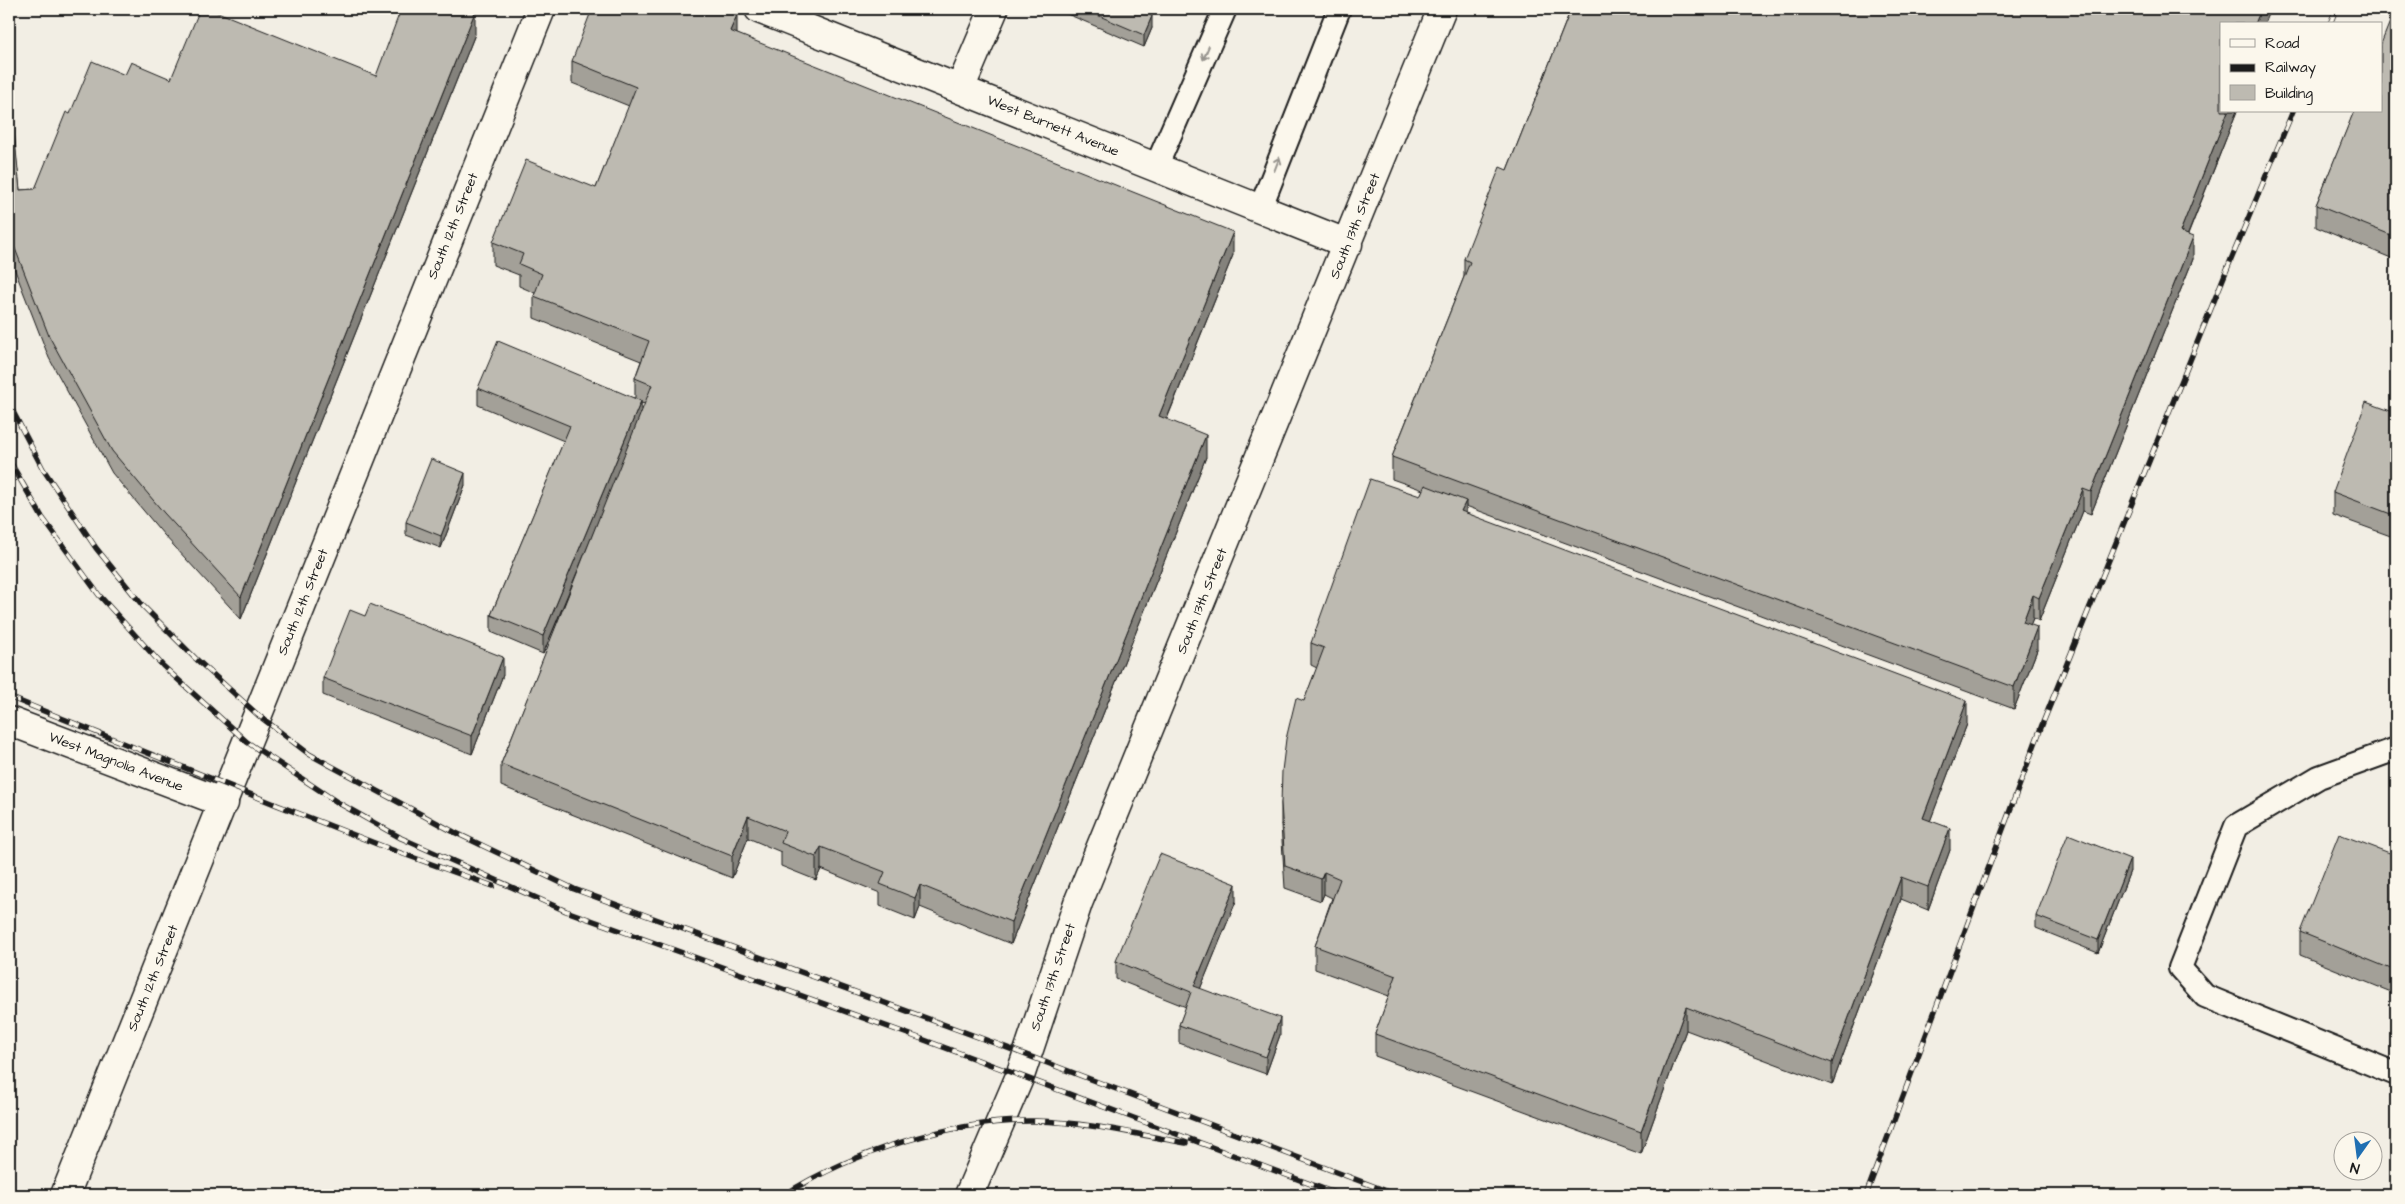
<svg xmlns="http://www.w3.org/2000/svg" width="2405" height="1204" font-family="'Architects Daughter',sans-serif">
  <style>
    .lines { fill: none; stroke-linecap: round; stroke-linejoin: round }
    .service-casing { stroke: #1c1c1c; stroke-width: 26 }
    .minor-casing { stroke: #1c1c1c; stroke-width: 31 }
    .tertiary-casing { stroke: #1c1c1c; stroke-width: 31 }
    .service { stroke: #fbf7ec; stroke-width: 22 }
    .minor { stroke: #fbf7ec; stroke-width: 28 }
    .tertiary { stroke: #fbf7ec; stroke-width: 28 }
    .rail-casing { stroke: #1c1c1c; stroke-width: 5.5 }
    .rail { stroke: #fbf7ec; stroke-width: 4; stroke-dasharray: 11; stroke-linecap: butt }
    .wall { fill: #a3a098; stroke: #1c1c1c; fill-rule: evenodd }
    .shaded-wall { fill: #84827c; stroke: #1c1c1c }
    .building { fill: #bdbab1; stroke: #1c1c1c }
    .oneway { stroke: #97948e }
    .labels { text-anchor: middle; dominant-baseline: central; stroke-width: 4; stroke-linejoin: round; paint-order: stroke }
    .street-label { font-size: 14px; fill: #1c1c1c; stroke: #fbf7ec }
  </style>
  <rect width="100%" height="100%" fill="#f2eee4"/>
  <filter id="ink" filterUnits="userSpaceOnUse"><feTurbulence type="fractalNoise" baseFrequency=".02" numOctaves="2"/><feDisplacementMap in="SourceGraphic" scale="10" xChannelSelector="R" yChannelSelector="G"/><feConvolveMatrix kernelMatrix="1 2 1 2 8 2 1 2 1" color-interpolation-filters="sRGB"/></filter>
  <g filter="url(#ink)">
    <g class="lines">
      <g class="service-casing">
        <path id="service" d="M1156,167L1225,9
          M1260,209L1339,9
          M2396,749L2319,777L2236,826L2180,968L2205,996L2396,1074"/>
      </g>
      <g class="minor-casing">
        <path id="minor" d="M759,9L1348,244
          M960,89L994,9
          M9,721L224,803
          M969,1195L1020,1076L1078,903L1442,9"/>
      </g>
      <g class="tertiary-casing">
        <path id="tertiary" d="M65,1195L541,9"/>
      </g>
      <use href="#service" class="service"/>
      <use href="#minor" class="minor"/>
      <use href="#tertiary" class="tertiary"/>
      <g class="rail-casing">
        <path id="rail" d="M2330,24L2336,9
          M9,404L43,469L96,548L143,606L195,658L258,715L309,754L454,832L574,889L997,1044L1397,1195
          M9,460L42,517L99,595L163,666L247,742L337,802L401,838L566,911L919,1038L1340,1195
          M9,697L277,805L395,851L493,886
          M784,1195C852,1152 954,1119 1036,1121C1086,1122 1136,1134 1186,1143
          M1866,1195L2042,725L2225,274L2293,111"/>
      </g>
      <use href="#rail" class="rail"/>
    </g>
    <path class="wall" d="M1058,9H1147V13L1152,28L1144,47L1058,10Z
      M1557,9H2270L2221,24L2237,111L2188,235L2193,259L2091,514L2083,511L2039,621L2033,618L2030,625L2037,650L2014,709L1466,506V513L1967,724L1930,821L1950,850L1928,910L1901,899L1832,1085L1686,1030L1641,1154L1375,1056V1034L1389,996L1315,969V946L1332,898L1324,894L1321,901L1285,888L1281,825V803L1304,701L1317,668L1311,665V643L1420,496L1423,490L1392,479V457L1464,277V259L1507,170L1569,14Z
      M2396,9V260L2316,227V205Z
      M475,34L241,619L164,535L112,473L49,358L9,255V91L20,190L35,189L70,114L125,75L171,79L376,76Z
      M737,34L1233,255L1167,419L1206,457L1011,944L920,907L915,920L880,906V893L821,869L816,880L781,866V852L748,838L732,878L501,786V764L583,560L543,654L491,632V615L564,441L478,405V388L635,398V378L641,361L534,318V296L535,293L519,286V275L493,265V242L596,188L629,106L572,83V61ZM641,403L645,404L641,413Z
      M2396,413V538L2333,515V492Z
      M465,485L441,548L406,535V522Z
      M503,675L472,754L323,695V678Z
      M2396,857V994L2300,955V932Z
      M2130,871L2098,953L2036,928V916Z
      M1236,901L1200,989L1280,1035L1266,1074L1179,1043V1025L1186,1007L1116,979V961Z"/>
    <path class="shaded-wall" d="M2261,9H2270L2264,24H2255Z
      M475,12V34L241,619V597Z
      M737,15V37L730,31Z
      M1152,16V28L1144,47V35Z
      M2228,111H2237L2180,254V232Z
      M1233,232V255L1159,438V416Z
      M2193,237V259L2091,514V492Z
      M641,401V419L543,654V636Z
      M1206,435V457L1011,944V922Z
      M465,473V485L441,548V536Z
      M2083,489V511L2039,621V598Z
      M1466,501V523L1461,511Z
      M2033,595V618L2023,644V622Z
      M2037,627V650L2014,709V687Z
      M503,657V675L472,754V736Z
      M1967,701V724L1923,840V818Z
      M748,816V838L732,878V856Z
      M1950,828V850L1928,910V887Z
      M821,847V869L816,880V857Z
      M2130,859V871L2098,953V940Z
      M1324,872V894L1321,901V879Z
      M1901,877V899L1832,1085V1063Z
      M1236,884V901L1194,1004V986Z
      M920,885V907L915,920V898Z
      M1686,1007V1030L1641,1154V1132Z
      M1280,1018V1035L1266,1074V1057Z"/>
    <path class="building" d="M200,9H210L376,76L401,9H466L475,12L241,597L164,513L112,451L49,336L9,233V91H10L20,190L35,189L66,112L70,114L92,61L125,75L131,62L171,79Z
      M592,9H722L737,15L730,31L1233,232L1159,416L1206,435L1011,922L920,885L915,898L880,884L885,872L821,847L816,857L781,843L785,831L748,816L732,856L501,764L652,385L635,378L649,341L534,296L542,274L519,264L523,254L493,242L526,160L596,188L636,87L572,61Z
      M1083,9H1145L1144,12L1152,16L1144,35Z
      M1571,9H2261L2255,24H2221V111H2228L2180,232L2193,237L2091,492L2083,489L2039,598L2033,595L2023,622L2037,627L2014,687L1392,457L1470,262L1464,259L1500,167L1507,170Z
      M2395,9H2396V237L2316,205L2354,111H2381V44Z
      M498,341L641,401L543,636L491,615L570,426L478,388Z
      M2366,402L2396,413V516L2333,492Z
      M431,459L465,473L441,536L406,522Z
      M1370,479L1420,496L1425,485L1466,501L1461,511L1967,701L1923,818L1950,828L1928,887L1901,877L1832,1063L1686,1007L1641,1132L1375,1034L1396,976L1315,946L1340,879L1324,872L1321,879L1285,866L1281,803L1282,771L1286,739L1296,698L1304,701L1324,648L1311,643Z
      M370,604L503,657L472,736L323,678L350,610L365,616Z
      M2068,834L2130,859L2098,940L2036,916Z
      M2339,834L2395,855L2396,857V971L2300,932Z
      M1160,854L1236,884L1194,986L1280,1018L1266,1057L1179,1025L1191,992L1116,961Z
      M131,1192L140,1195H129Z"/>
    <defs><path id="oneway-shaft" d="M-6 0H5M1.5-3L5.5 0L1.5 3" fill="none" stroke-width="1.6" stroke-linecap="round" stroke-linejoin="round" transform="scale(1.25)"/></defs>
    <g class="oneway">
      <use href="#oneway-shaft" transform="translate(1206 53) rotate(113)"/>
      <use href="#oneway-shaft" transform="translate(1277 164) rotate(-69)"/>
    </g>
  </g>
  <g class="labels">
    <g class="street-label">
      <text transform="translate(1053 126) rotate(22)">West Burnett Avenue</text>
      <text transform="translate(453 226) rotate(-68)">South 12th Street</text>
      <text transform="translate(1355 226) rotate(-68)">South 13th Street</text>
      <text transform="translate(1202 601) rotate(-68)">South 13th Street</text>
      <text transform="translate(303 602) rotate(-68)">South 12th Street</text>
      <text transform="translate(116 762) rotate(21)">West Magnolia Avenue</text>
      <text transform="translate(1053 977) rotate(-71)">South 13th Street</text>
      <text transform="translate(153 978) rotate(-68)">South 12th Street</text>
    </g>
  </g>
  <rect width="2405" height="1204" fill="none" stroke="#fbf7ec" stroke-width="30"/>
  <rect x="15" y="15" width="2375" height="1174" fill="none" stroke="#1c1c1c" stroke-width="2" filter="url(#ink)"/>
  <rect x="2220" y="22" width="162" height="90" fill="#fbf7ec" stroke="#a29f99"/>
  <rect x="2230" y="39" width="25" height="8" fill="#fbf7ec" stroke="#a29f99"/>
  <text x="2265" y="48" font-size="15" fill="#1c1c1c">Road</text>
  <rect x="2230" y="64" width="25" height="8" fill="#1c1c1c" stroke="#a29f99"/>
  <text x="2265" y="72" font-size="15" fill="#1c1c1c">Railway</text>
  <rect x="2230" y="85" width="25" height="15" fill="#bdbab1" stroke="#a29f99"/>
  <text x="2265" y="98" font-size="15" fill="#1c1c1c">Building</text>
  <g transform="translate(2358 1156) rotate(194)"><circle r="24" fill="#fbf7ec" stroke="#a29f99"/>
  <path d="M0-4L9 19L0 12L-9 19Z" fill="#1f6fb2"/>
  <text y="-8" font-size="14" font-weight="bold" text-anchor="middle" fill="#1c1c1c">N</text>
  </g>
</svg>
